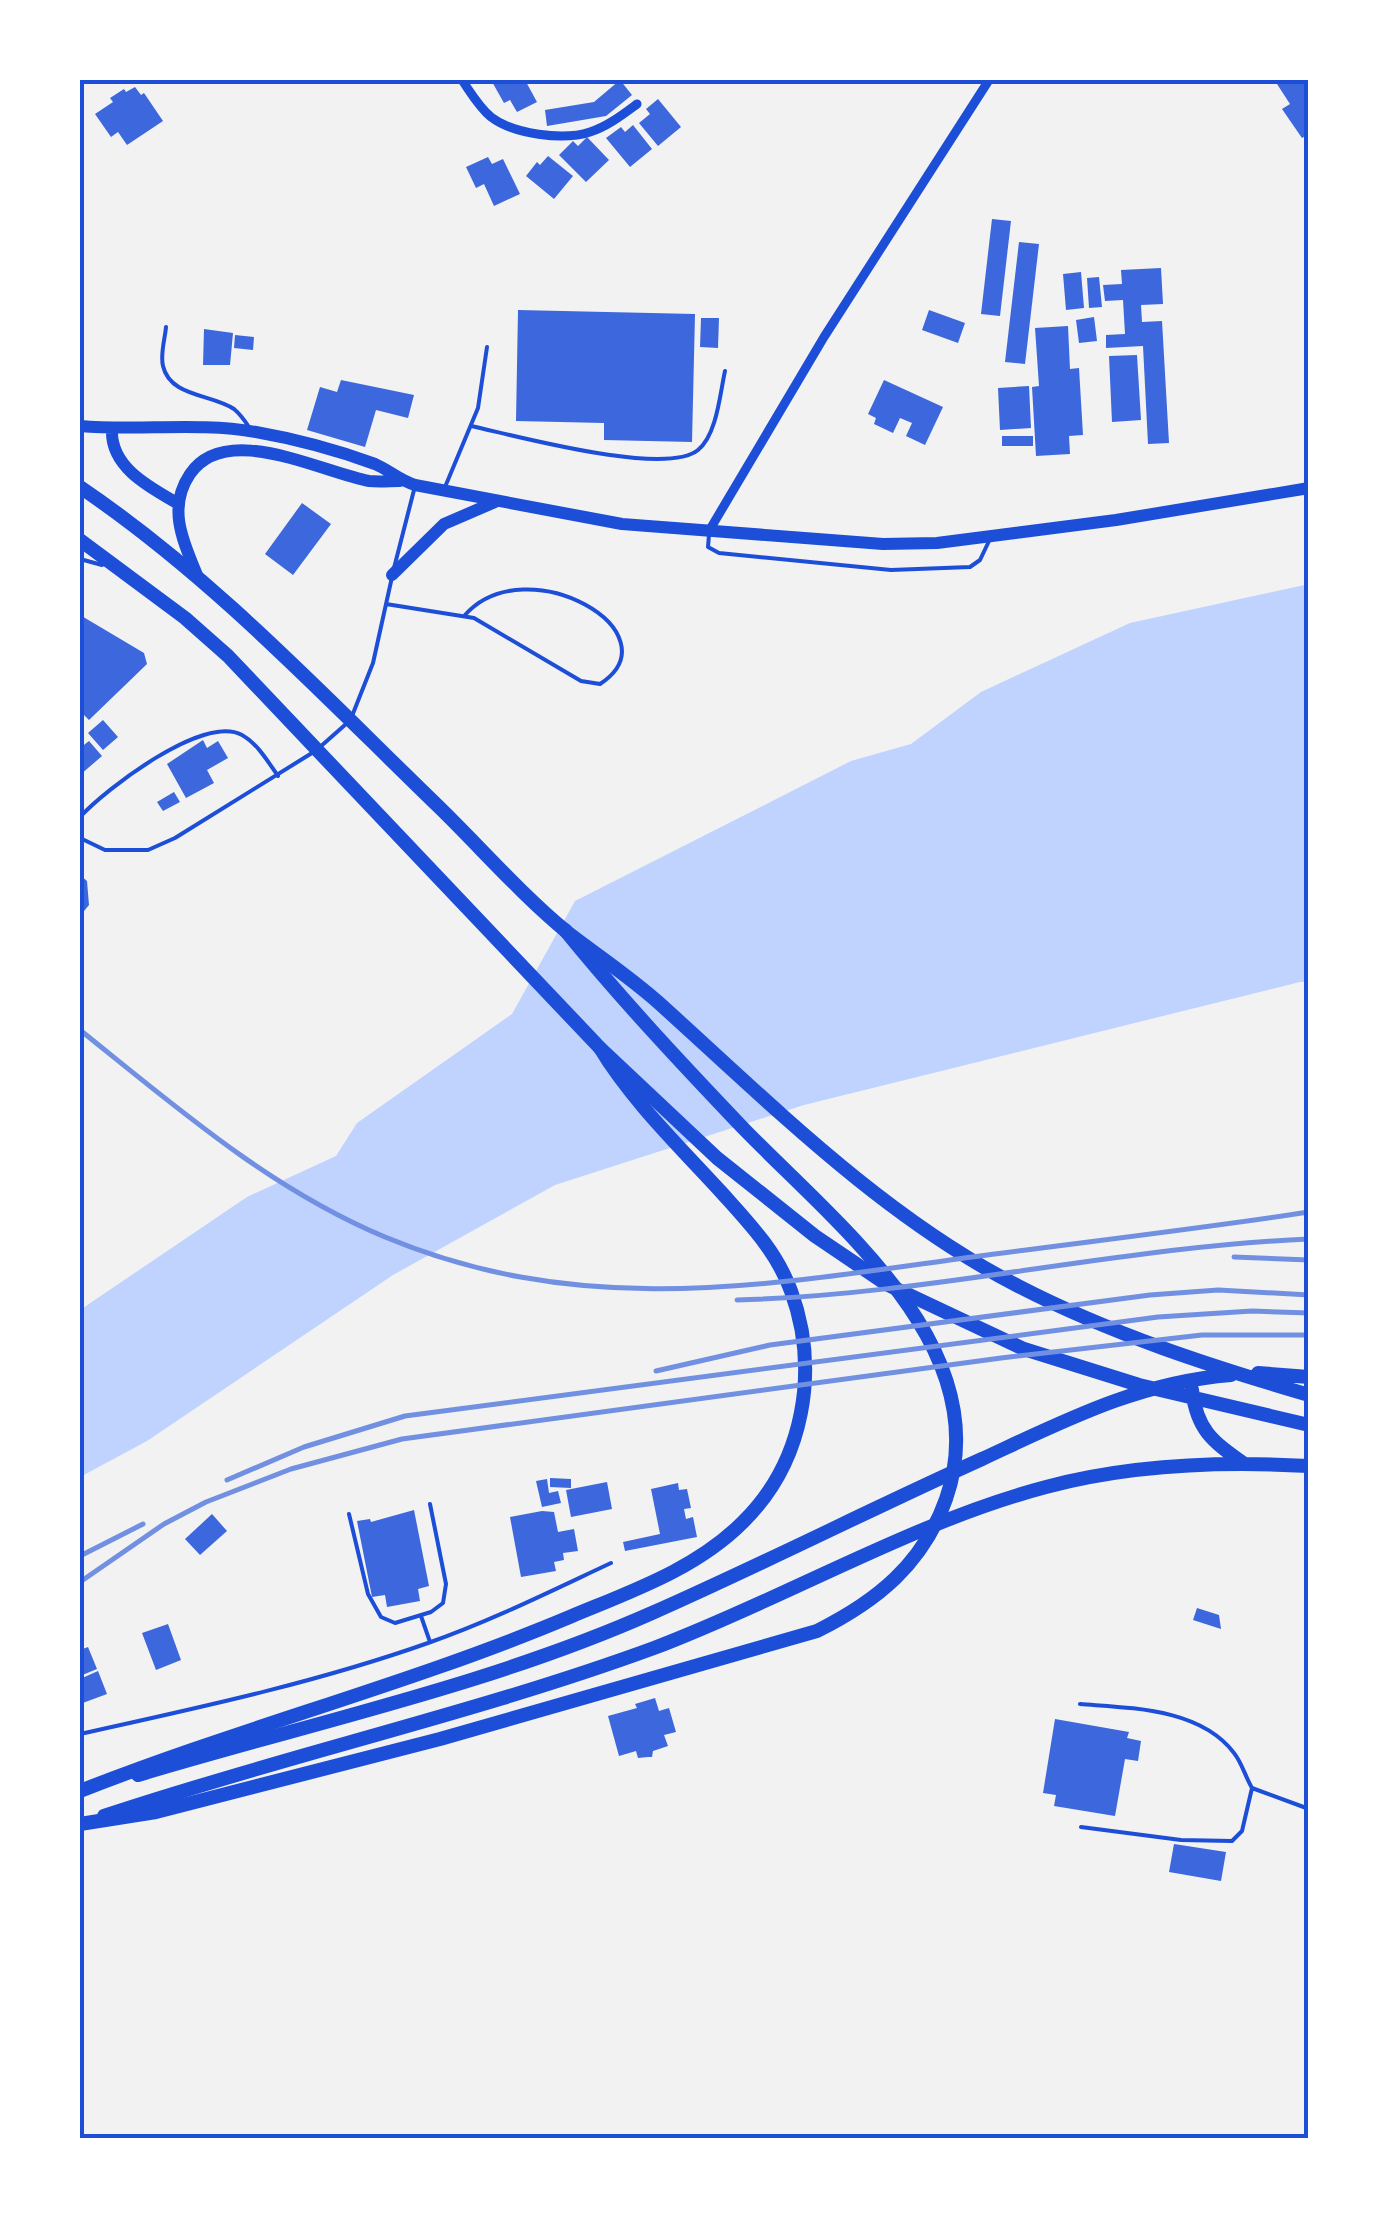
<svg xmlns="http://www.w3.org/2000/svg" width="1389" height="2219" font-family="'Roboto Condensed',sans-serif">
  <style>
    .water { fill: #bfd3fe }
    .building { fill: #3d67dc }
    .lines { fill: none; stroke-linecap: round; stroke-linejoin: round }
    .service { stroke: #1d4ed8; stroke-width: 4 }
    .minor { stroke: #1d4ed8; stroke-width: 9 }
    .secondary { stroke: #1d4ed8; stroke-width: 12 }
    .primary { stroke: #1d4ed8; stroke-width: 14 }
    .trunk { stroke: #1d4ed8; stroke-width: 14 }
    .rail { stroke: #7290e2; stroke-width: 5 }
    .neatline { fill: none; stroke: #1d4ed8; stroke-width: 4 }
  </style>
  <rect width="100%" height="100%" fill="#f2f2f2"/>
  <path class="water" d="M1309,584V982H1300L804,1105L555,1185L393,1275L147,1441L80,1477V1310L247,1197L336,1156L357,1123L512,1014L575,901L851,761L911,744L981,692L1130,623Z"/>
  <path class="building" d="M491,80H525L537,102L517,112L510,100L504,103Z
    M620,80L632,95L606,116L547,126L545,110L594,102Z
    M1282,80H1309V134L1302,138L1282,109L1290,104L1277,84Z
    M135,87L141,95L144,93L163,121L127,145L118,132L111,137L95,114L113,102L110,98L124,89L126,92Z
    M658,99L681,127L658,146L639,123L650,114L646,109Z
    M633,125L652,149L630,167L606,138L621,127L625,132Z
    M587,137L609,160L586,182L559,155L573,141L578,146Z
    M548,156L573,176L554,199L526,176L537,162L540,165Z
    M488,157L492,164L503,159L520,194L494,206L484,184L476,188L466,167Z
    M992,219L1011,221L1000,316L981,314Z
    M1019,242L1039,244L1025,364L1005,362Z
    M1161,268L1163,304L1141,305L1142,322L1162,321L1169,443L1148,444L1143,346L1106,348V335L1125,334L1123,300L1105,301L1103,285L1122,284L1121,270Z
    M1081,272L1084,308L1066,310L1063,274Z
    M1099,277L1102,307L1089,308L1087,278Z
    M518,310L695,314L692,442L604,440V423L516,421Z
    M929,310L965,323L958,343L922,330Z
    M1094,317L1097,341L1079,343L1076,320Z
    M701,318H719L718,348L700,347Z
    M1068,326L1070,369L1079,368L1083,435L1069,436L1070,454L1036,456L1032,387L1039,386L1035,328Z
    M204,329L233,333L230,365H203Z
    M235,335L254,337L253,350L234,348Z
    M1137,355L1141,420L1112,422L1109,356Z
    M341,380L414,395L408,418L376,410L365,447L307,430L320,387L337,392Z
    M884,380L943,407L925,445L906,436L912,423L900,418L893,433L874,424L876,418L868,414Z
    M1029,386L1031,428L1000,430L998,388Z
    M1002,436H1033V446H1002Z
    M302,503L331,524L293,575L265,554Z
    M80,615L144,653L147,664L89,720L83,714L80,715Z
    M103,720L118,737L103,750L88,733Z
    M203,740L207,748L218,741L228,758L207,770L214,783L186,798L167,764Z
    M89,741L102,756L80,775V748Z
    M174,792L180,802L163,811L157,802Z
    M80,875L87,881L89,905L80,916Z
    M550,1478L571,1479V1488L550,1487Z
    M547,1479L549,1493L558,1491L561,1503L542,1507L536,1481Z
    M607,1482L612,1509L571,1517L566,1490Z
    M678,1483L679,1490L687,1489L691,1508L684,1509L686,1519L693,1517L697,1537L625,1551L623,1542L660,1534L651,1489Z
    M414,1510L429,1586L418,1589L420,1601L387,1607L385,1595L372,1597L357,1521L370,1519L371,1522Z
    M542,1511L554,1512L558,1532L574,1529L578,1551L563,1553L564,1560L554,1562L556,1571L521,1577L510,1517Z
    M212,1514L227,1531L200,1555L185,1539Z
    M1197,1608L1219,1615L1221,1629L1193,1620Z
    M168,1624L181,1660L156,1670L142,1633Z
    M88,1647L97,1669L80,1676V1650Z
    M98,1671L107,1694L80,1704V1679Z
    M655,1698L659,1711L669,1708L676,1732L664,1735L668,1746L653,1751L652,1757H648L638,1758L636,1751L619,1756L608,1716L637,1708L635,1704Z
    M1055,1719L1129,1732L1127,1738L1141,1741L1138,1761L1125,1759L1115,1816L1054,1806L1056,1795L1043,1793Z
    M1174,1844L1226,1852L1221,1881L1169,1872Z"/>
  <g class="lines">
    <path class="service" d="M166,327C165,339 160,354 163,366C170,397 212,394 234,409C240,414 245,421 249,427
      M471,426C513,435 665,477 698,450C717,435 720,393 725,371
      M445,487L478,408L487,347
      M709,535L708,547L719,553L891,570L970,567L980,560L989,541
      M80,559L102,565
      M394,568L414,490
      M386,604L474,618L581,681L600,684C678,633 527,546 465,615
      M352,716L373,663L392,577
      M320,747L346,724
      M80,817C106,789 203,714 242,735C258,744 268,762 278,776
      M80,838L105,850H148L175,838L312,753
      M349,1514L368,1594L381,1617L395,1623L431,1612L443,1603L446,1584L430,1504
      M421,1616L430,1642
      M1080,1704C1130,1708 1200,1708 1234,1753C1242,1763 1245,1776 1252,1788L1309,1809
      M80,1734C197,1708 315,1683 428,1643C491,1621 551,1591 611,1563
      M1081,1827L1181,1840L1232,1841L1242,1831L1252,1788"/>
    <path class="minor" d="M462,80C471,93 479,107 491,117C513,134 563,141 590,132C608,126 622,115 637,104
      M80,81L81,80
      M709,531L824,337L989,80"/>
    <path class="secondary" d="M80,426C139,431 198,422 256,432C296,439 337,450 375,464C389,470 399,480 415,485L622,524L883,544L937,543L1116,520L1309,488
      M112,429C110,466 147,486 177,503
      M197,575C183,541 167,508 190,474C226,421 321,472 369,481C380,482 390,481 400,481
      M392,575L444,524L495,502"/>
    <path class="primary" d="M80,487C213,577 324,696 439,807C481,848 522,895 567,932C598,956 630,977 659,1003C772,1105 882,1216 1018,1286C1111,1334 1210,1366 1309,1395
      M80,540L185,618L228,656L600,1048L717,1158L815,1236L886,1284L1024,1349L1139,1385L1309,1425
      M1258,1373L1309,1377
      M1192,1390C1197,1430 1212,1441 1243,1463
      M138,1775C310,1723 487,1686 652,1613C763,1564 871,1509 982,1459C1064,1421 1139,1382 1231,1375
      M104,1816C286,1755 474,1714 654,1648C784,1599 913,1522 1046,1487C1132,1464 1221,1461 1309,1466"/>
    <path class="trunk" d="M80,1791C242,1727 411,1684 572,1616C632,1591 696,1569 743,1522C804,1462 820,1370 791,1291C777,1252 749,1223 722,1193C680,1147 632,1101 600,1048
      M80,1824L156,1812L440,1739L817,1631C877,1601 923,1564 946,1499C999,1348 835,1223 743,1128C682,1064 621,999 565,930"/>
    <path class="rail" d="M80,1030C176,1107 270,1189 385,1237C585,1320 766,1285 972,1257C1084,1242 1197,1229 1309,1212
      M1234,1257L1309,1260
      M737,1300C929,1295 1118,1247 1309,1239
      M656,1371L770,1345L1150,1295L1218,1290L1309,1295
      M227,1480L304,1447L405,1416L1158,1317L1252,1311L1309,1313
      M80,1556L143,1524
      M80,1582L164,1524L206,1502L291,1469L402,1439L1001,1358L1202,1335H1309"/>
  </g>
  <rect width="1389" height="2219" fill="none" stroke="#ffffff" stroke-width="165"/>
  <rect x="82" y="82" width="1224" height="2054" class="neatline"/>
</svg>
